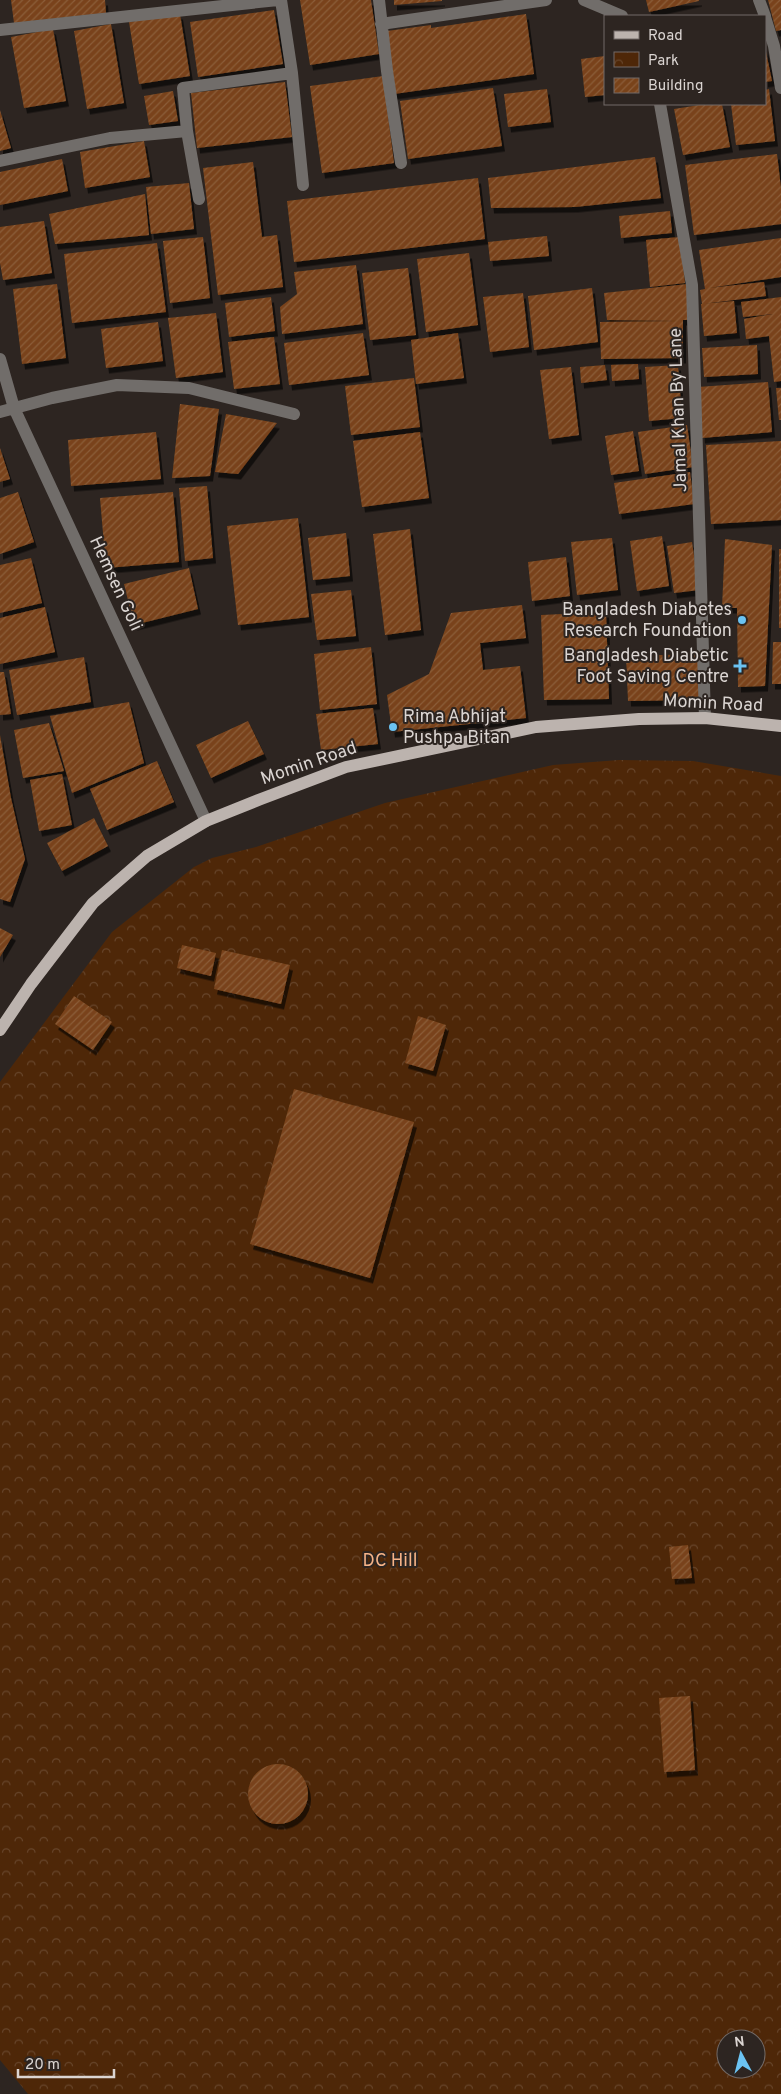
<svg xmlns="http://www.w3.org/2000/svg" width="781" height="2094" font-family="Overpass,sans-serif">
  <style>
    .park { fill: url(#park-crowns); fill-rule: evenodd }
    .building { fill: url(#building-hatch); filter: url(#shadow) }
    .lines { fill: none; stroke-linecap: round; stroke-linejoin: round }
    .minor { stroke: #716d6a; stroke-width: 12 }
    .major { stroke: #bcb3ae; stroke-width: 12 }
    .poi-dot { fill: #6bc3f2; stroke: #2d2521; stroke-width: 2 }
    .labels { text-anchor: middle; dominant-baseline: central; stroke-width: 4; stroke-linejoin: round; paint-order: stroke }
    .street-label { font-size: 18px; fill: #dbd5d2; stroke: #2d2521 }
    .poi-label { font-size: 18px; fill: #dbd5d2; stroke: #2d2521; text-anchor: end }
    .park-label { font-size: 18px; fill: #f7b488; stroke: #2d2521 }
  </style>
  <defs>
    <pattern id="park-crowns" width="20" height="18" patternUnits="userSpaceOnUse" patternTransform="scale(1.25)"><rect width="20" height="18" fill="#4e2708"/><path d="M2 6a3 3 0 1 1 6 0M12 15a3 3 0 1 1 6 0" fill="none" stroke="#67452b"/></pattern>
    <pattern id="building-hatch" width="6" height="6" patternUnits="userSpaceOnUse" patternTransform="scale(1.25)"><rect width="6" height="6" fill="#79431a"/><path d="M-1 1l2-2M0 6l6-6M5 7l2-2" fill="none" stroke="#8b5d3a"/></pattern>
    <filter id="shadow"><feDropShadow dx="3" dy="5.5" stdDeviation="0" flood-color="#0009"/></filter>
  </defs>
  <rect width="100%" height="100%" fill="#2d2521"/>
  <path class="park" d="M619,760L693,761L781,776V2094H28L0,2060V1082L112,932L194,867L212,858L256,847L385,803L553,765ZM726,2039H756V2069H726Z"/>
  <path class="building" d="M11,0H105L106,13L14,23Z
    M300,0H371L379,54L310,65Z
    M394,0H442V1L394,5Z
    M646,0H699V1L649,12Z
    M768,0H781V30L776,31Z
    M274,10L283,64L198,77L190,22Z
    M180,14L190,76L139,84L129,22Z
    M526,14L534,74L394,94L387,31L431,25V28Z
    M111,24L124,103L87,109L74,31Z
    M53,29L66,101L24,108L11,37Z
    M765,47L772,81L765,82Z
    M605,56V95L585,97L581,59Z
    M383,76L394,163L322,173L310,86Z
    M285,82L292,137L197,148L191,93Z
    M493,88L502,146L408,159L400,101Z
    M547,89L551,122L508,127L504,94Z
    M769,89L775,141L736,145L731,104H765V90Z
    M173,91L178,121L149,125L144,96Z
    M706,104H722L730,147L683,155L674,109Z
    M0,110L11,148L0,151Z
    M144,141L150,177L85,188L80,152Z
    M777,154L781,188V224L694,235L685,165Z
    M655,157L661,198L575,207L491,208L488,178Z
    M62,159L68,191L0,205V172Z
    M253,162L262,237L277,235L283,287L218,295L203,168Z
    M478,178L485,239L294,262L287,201Z
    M189,183L194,229L151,234L146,187Z
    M145,194L149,235L55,244L49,214Z
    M670,211L672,233L621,238L619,216Z
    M44,221L52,273L3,280L0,263V227Z
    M547,236L549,256L490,261L488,242Z
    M203,237L210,298L170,303L163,241Z
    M680,237L685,283L650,287L646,240Z
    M781,238V277L709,288L764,282L766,296L702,304L700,290L705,289L699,250Z
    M157,243L166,312L72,323L64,254Z
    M469,253L478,325L426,332L417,259Z
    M356,265L363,324L282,334L280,307L297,294L294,272Z
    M408,268L416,335L370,340L362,273Z
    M57,284L66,358L22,364L13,289Z
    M688,284L689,320H683V358L601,359L600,322L680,321L607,320L604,293Z
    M592,288L598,342L534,350L528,296Z
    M523,293L529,347L490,352L483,297Z
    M271,297L275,331L229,337L225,303Z
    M781,297V381L774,382L769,336L746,339L744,319L773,314L743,317L741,302Z
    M734,301L737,333L704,336L701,304Z
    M216,313L223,372L176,378L168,318Z
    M158,322L163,361L106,368L101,329Z
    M363,333L369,375L289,385L284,343Z
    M458,333L464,378L416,384L411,340Z
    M274,337L280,384L234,389L228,342Z
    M757,345L758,374L704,377L702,348Z
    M638,364L639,379L612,381L611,365Z
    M605,365L607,380L581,383L580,367Z
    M678,365L682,418L649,421L645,367Z
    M571,367L579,435L549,439L540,370Z
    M414,378L420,427L351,435L345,386Z
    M768,382L772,432L702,438L698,387Z
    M776,388H781V420H779Z
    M180,404L219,409L210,476L172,478Z
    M226,414L277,423L238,474L215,472Z
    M687,425L693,467L645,474L638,432Z
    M633,431L639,471L611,475L605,436Z
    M156,432L161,479L71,486L68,440Z
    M420,432L429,498L362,507L353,441Z
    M781,441V520L711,524L706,445Z
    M0,448L10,479L0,482Z
    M690,472L694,504L619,514L614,483Z
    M207,486L213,558L185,561L179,488Z
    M18,492L34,542L0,554V498Z
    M173,492L179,562L106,568L100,498Z
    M298,518L309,617L238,625L227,526Z
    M410,529L421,630L385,635L373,534Z
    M346,533L350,576L313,580L308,538Z
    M662,536L669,586L637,591L630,541Z
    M612,538L618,590L577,595L571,542Z
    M725,539L772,545L765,686L738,687L737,608H722Z
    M692,542L699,590L674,593L667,546Z
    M779,549H781V628H779Z
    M566,557L570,596L532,601L528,562Z
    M31,558L42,603L0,613V565Z
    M189,568L198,609L134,625L124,584Z
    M351,590L356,636L317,640L311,594Z
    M522,605L526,638L480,643L483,670L520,666L526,718L392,732L387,695L429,674L451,613Z
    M45,607L55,652L0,664V618Z
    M606,612L609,699L544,700L541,615Z
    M773,642H781V684H772Z
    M371,647L377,704L320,710L314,654Z
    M698,654L700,700L628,701L626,656Z
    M84,657L91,702L17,715L9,670Z
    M0,672H4L11,714L0,715Z
    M129,702L144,763L72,793L50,716Z
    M373,708L378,744L321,750L316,714Z
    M248,721L264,754L211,778L196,745Z
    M49,723L64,771L23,778L14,730Z
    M0,735L11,798L25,859L10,902L0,899Z
    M157,761L174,802L107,830L90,789Z
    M62,774L72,825L39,831L30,780Z
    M94,818L108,846L62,871L47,843Z
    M0,928L13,935L0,957Z
    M182,945L216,953L211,976L177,968Z
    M222,950L290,965L281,1004L214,989Z
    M74,996L112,1022L93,1050L55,1024Z
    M418,1016L446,1025L433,1071L405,1063Z
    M294,1089L414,1122L370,1278L250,1244Z
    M688,1545L692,1578L672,1579L669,1547Z
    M690,1696L695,1770L664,1772L659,1698Z
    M248 1794a30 30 0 1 1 60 0a30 30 0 1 1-60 0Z"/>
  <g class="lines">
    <path class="minor" d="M379,0L387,71L401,163
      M584,0L622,16
      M759,0L765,16
      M765,17L774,46L781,88
      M381,24L546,0
      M0,30L278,0
      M292,73L303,185
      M660,104L692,285L705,718
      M187,131L183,88L292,73L281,0
      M0,161L110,138L187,131L199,199
      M0,359L14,408L206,821
      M0,412L52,398L117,385L189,388L294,414"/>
    <path class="major" d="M0,1030L31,984L93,903L147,856L206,821L261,799L346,767L536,727L639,719L705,718L781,726"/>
  </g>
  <g class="poi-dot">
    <circle cx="742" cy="620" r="5"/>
    <path d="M737.5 658.5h5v5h5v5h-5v5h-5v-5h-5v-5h5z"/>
    <circle cx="393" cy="727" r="5"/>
  </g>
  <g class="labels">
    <g class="street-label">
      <text transform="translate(679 410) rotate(-92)">Jamal Khan By Lane</text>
      <text transform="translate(115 584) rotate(65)">Hemsen Goli</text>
      <text transform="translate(713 704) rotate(3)">Momin Road</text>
      <text transform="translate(309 764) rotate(-19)">Momin Road</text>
    </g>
    <g class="poi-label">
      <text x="732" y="610">Bangladesh Diabetes<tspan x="732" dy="21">Research Foundation</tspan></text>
      <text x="729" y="656">Bangladesh Diabetic<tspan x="729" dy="21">Foot Saving Centre</tspan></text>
      <text x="403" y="717" text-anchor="start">Rima Abhijat<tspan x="403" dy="21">Pushpa Bitan</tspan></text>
    </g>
    <g class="park-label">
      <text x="390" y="1561">DC Hill</text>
    </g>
  </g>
  <rect x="604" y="15" width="162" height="90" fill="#2d2521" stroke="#736b68"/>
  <rect x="614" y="31" width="25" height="8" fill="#bcb3ae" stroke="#736b68"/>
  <text x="648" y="40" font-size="15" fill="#dbd5d2">Road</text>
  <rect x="614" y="52" width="25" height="15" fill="url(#park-crowns)" stroke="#736b68"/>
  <text x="648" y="65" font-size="15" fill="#dbd5d2">Park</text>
  <rect x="614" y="78" width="25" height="15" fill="url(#building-hatch)" stroke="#736b68"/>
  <text x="648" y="90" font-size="15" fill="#dbd5d2">Building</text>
  <g transform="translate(741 2054) rotate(353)"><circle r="24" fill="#2d2521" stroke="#736b68"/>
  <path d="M0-4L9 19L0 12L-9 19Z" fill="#6bc3f2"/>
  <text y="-8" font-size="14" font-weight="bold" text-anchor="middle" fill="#dbd5d2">N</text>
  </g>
  <path d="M18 2069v8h96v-8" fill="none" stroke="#dbd5d2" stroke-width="2.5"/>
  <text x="25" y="2069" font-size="15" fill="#dbd5d2" stroke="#2d2521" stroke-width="4" paint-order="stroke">20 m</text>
</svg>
